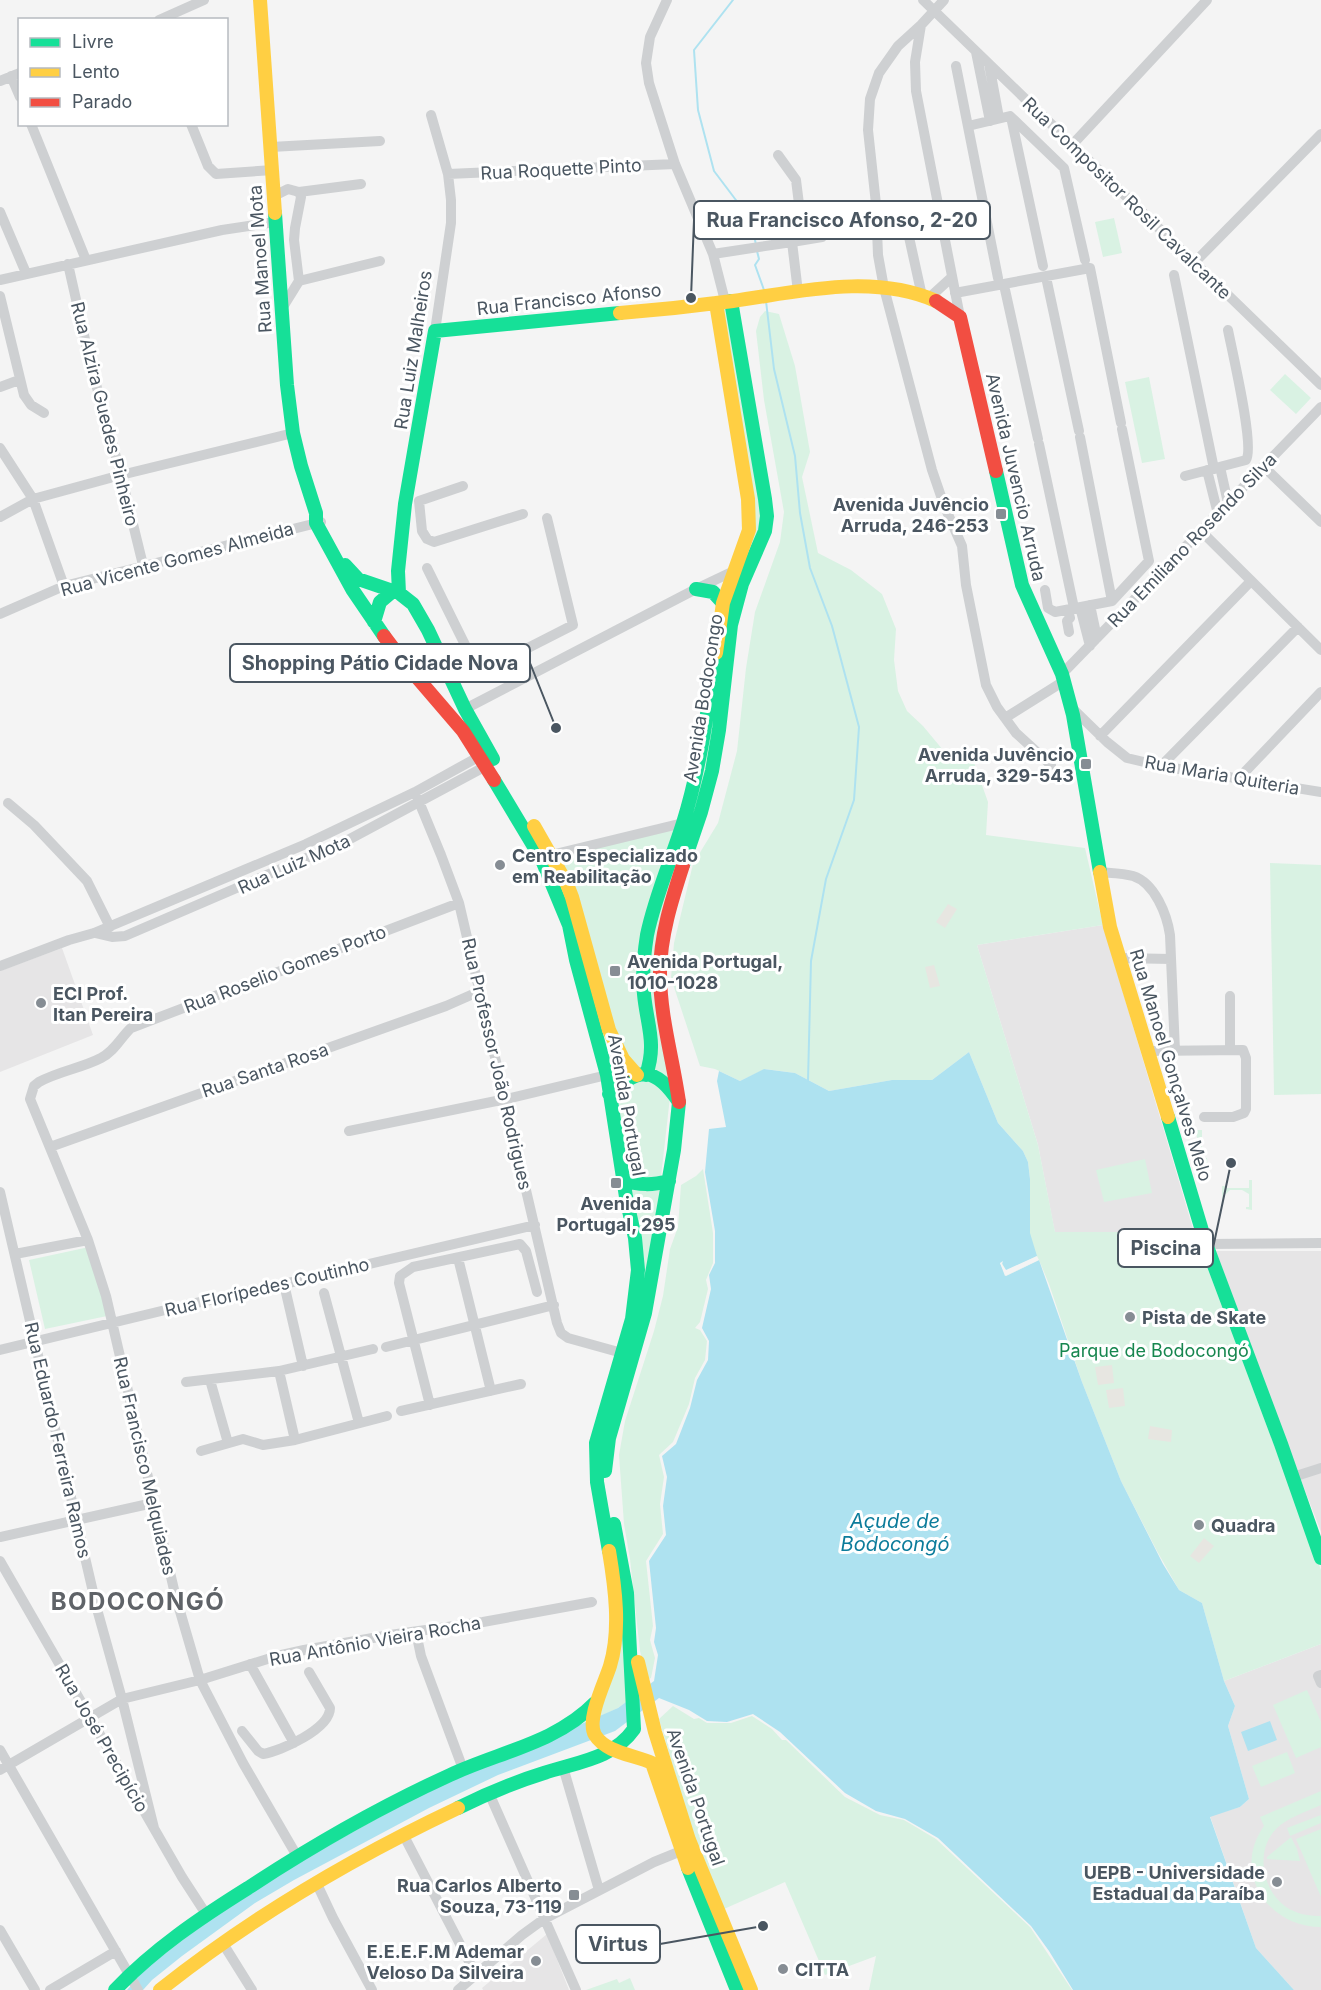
<svg xmlns="http://www.w3.org/2000/svg" width="1321" height="1990" font-family="Inter,sans-serif">
  <style>
    .education { fill: #e6e5e6 }
    .green { fill: #d9f2e3 }
    .sand { fill: #e7e6e1 }
    .water { fill: #aee2f0 }
    .pier { fill: #f4f4f4 }
    .lines { fill: none; stroke-linecap: round; stroke-linejoin: round }
    .stream { stroke: #aee2f0; stroke-width: 2 }
    .street { stroke: #ced0d2; stroke-width: 10 }
    .fast { stroke: #16e098; stroke-width: 14 }
    .slow { stroke: #ffcf43; stroke-width: 14 }
    .jam { stroke: #f24e42; stroke-width: 14 }
    .poi-dot { fill: #868d94; stroke: #fff; stroke-width: 2 }
    .labels { text-anchor: middle; dominant-baseline: central; stroke-width: 6; stroke-linejoin: round; paint-order: stroke }
    .street-label { font-size: 18px; fill: #4a5661; stroke: #fff }
    .poi-label { font-size: 18px; font-weight: bold; fill: #4a5661; stroke: #fff; text-anchor: start }
    .park-label { font-size: 18px; fill: #17864f; stroke: #fff }
    .water-label { font-size: 20px; font-style: italic; fill: #0c7c9b; stroke: #fff }
    .district-label { font-size: 24px; font-weight: bold; letter-spacing: 1.5px; fill: #5f6368; stroke: #fff }
    .leader { fill: none; stroke: #4a5661; stroke-width: 2 }
    .callout-dot { fill: #4a5661; stroke: #fff; stroke-width: 2 }
    .callout { fill: #fff; stroke: #4a5661; stroke-width: 2 }
    .callout-label { font-size: 20px; text-anchor: middle; font-weight: bold; fill: #4a5661 }
  </style>
  <rect width="100%" height="100%" fill="#f4f4f4"/>
  <path class="education" d="M1103,925L1194,1232L1055,1233L1038,1145L977,945Z
    M62,948L93,1035L0,1072V971Z
    M1216,1251H1321V1532L1264,1384Z
    M1321,1644V1990H1294L1256,1948L1210,1816L1240,1807L1249,1799L1228,1726L1235,1706L1224,1681Z
    M547,1934L569,1990H483L482,1988Z"/>
  <path class="green" d="M1114,218L1122,253L1103,257L1095,222Z
    M728,306L763,508V523L758,542L739,582L733,603L729,621L721,697L704,791L657,950C655,978 656,1004 661,1031C665,1048 674,1065 672,1082L651,1070L655,1051L647,996V972L653,923L660,896L697,787L715,686L725,604L745,556L754,522L720,307Z
    M765,311L779,314L795,366L810,452L802,477L818,553L851,570L882,594L896,629L894,660L898,691L907,711L923,726L953,762L971,754L988,802L986,835L1085,848L1103,925L977,945L1038,1145L1055,1232H1194L1321,1570V1644L1224,1681L1202,1603L1179,1590L1157,1551L1121,1481L1082,1382L1049,1284L1039,1260L1005,1276L1000,1263L1004,1262L1030,1233V1179L1028,1162L1023,1151L998,1123L969,1052L932,1080H892L829,1091L795,1073L765,1069L740,1081L715,1069L700,1066L671,978L674,943L693,864L718,823L737,751L746,668L755,612L780,542L784,512L764,400L756,331L760,317Z
    M1285,374L1311,398L1296,414L1270,390Z
    M1149,377L1165,459L1142,463L1125,382Z
    M677,827L644,942L650,1045L644,1071L631,1066L619,1045L557,856Z
    M1270,863L1321,865V1094L1274,1095Z
    M652,1079L670,1097L661,1177L633,1179L626,1172L615,1095L629,1082Z
    M1195,1130H1202V1157L1207,1158L1208,1176L1207,1169H1206Z
    M1145,1159L1152,1193L1104,1202L1096,1170Z
    M703,1169L713,1233V1263L706,1280L708,1289L700,1322L695,1328L700,1330L707,1341L705,1360L695,1378L689,1404L673,1442L659,1455L664,1477L660,1504L663,1534L646,1561L653,1626L650,1640L655,1658L651,1678L647,1680L640,1651L630,1559L624,1524L619,1455L625,1421L654,1331L663,1296L670,1249L678,1227L681,1185L696,1176Z
    M1249,1180H1252V1210L1246,1209V1207H1249V1194L1242,1190H1230L1226,1194H1223L1222,1208V1186H1227V1188H1249Z
    M627,1184H664L655,1243L602,1461L606,1498L616,1541L629,1700L618,1708L597,1718L615,1661L598,1461L636,1319Z
    M89,1247L107,1316L45,1329L29,1260Z
    M1307,1690L1321,1722V1747L1296,1758L1273,1705Z
    M673,1706L694,1719L699,1718L707,1723H731L752,1716L772,1729L782,1740H786L845,1797L880,1815L904,1820L936,1839L1030,1927L1072,1990H869L876,1956L825,1975L785,1882L724,1909L699,1855L659,1719Z
    M1287,1752L1295,1773L1261,1787L1252,1766Z
    M1321,1791V1805C1306,1812 1288,1817 1276,1829C1255,1851 1262,1890 1286,1907C1297,1914 1308,1916 1321,1916V1927C1268,1927 1231,1872 1264,1826L1260,1817Z
    M1321,1815V1823L1290,1836L1287,1828Z
    M1321,1829V1897L1296,1839Z
    M1291,1837L1297,1849L1300,1861L1267,1859V1857Z
    M630,1978L635,1990H586L617,1979L619,1983Z"/>
  <path class="sand" d="M948,904L957,909L945,928L936,922Z
    M934,965L940,986L930,988L925,967Z
    M1112,1365L1114,1383L1098,1385L1095,1367Z
    M1123,1388L1125,1406L1109,1408L1106,1390Z
    M1150,1426L1172,1430L1171,1442L1148,1439Z
    M1204,1538L1214,1546L1199,1563L1190,1556Z"/>
  <path class="water" d="M969,1052L998,1123L1023,1151L1028,1162L1030,1179V1233L1037,1256L1006,1271L1002,1263H1000L1006,1276L1039,1260L1082,1382L1121,1481L1163,1564L1179,1590L1202,1603L1224,1681L1235,1706L1228,1726L1249,1799L1240,1807L1210,1817L1256,1948L1294,1990H1073L1049,1951L1031,1926L938,1838L905,1819L876,1811L845,1793L780,1732L753,1714L727,1722L707,1721L689,1710L659,1698L615,1731L498,1775L429,1808L294,1880L255,1903L182,1956L152,1980L143,1990H127L145,1969L247,1891L425,1792L618,1708L654,1681L658,1655L654,1642L656,1628L649,1561L666,1535L663,1506L667,1477L662,1456L676,1444L690,1408L697,1380L708,1360L709,1341L702,1328L711,1289L709,1275L715,1263V1231L705,1172L709,1129L726,1127L717,1081L719,1071L740,1081L764,1069L795,1073L829,1091L892,1080H932Z
    M1270,1721L1277,1740L1248,1751L1241,1732Z"/>
  <path class="pier" d="M1037,1256L1039,1260L1005,1276L1000,1263L1003,1261L1002,1264L1006,1270Z"/>
  <g class="lines">
    <path class="stream" d="M733,0L694,50L698,110L714,171L751,220L756,245
      M757,251L759,259L755,265L764,290
      M766,301L774,369L795,456L800,513L810,568L832,626L859,727L854,800L826,879L811,961L808,1081"/>
    <path class="street" d="M667,0L650,37L646,63L649,83L675,164L713,254L725,301
      M923,0L1321,385
      M944,0L921,25L898,46L879,73L870,99L868,130L876,204L878,255L884,288L932,470L944,505L962,546L966,585L986,685L997,707L1016,733L1051,765
      M159,20L204,0
      M921,25L915,62L916,91L960,317
      M976,52L990,121
      M989,64L999,118
      M956,66L998,278
      M11,76L20,97
      M0,81L20,73
      M431,115L448,174L451,200V223L435,331
      M1011,117L1043,266
      M31,124L86,260
      M191,124L208,166L216,174L273,170
      M968,126L1010,116L1064,168L1085,260
      M1072,145L1207,0
      M271,147L380,141
      M778,155L796,180L801,220L822,237L792,242
      M448,174L675,164
      M299,192L361,184
      M274,196L288,189L299,192L301,197L295,228L294,240L299,281L281,310
      M0,212L26,273
      M909,237L922,296
      M713,254L792,242L798,292
      M1194,263L1321,134
      M68,264L91,366L121,475L143,565
      M1174,275L1214,469
      M1046,277L1079,431
      M0,280L222,230L275,222
      M299,281L380,261
      M1004,285L1038,439
      M955,293L1090,268L1121,423
      M0,296L24,395L31,405L44,413
      M929,298L952,277
      M0,387L19,380
      M1080,437L1112,601
      M1039,444L1074,608
      M0,448L33,499L64,586
      M1263,466L1321,522
      M1220,467L1228,503
      M1207,470L1218,514
      M1185,476L1246,460C1255,447 1232,351 1228,330
      M463,486L419,501L422,531L427,539L434,542L523,514
      M0,517L33,499L121,475L293,433
      M1201,531L1321,650
      M427,568L479,673L573,625L547,518
      M1045,590L1048,608L1055,612L1112,601L1149,561L1122,429
      M1090,605L1097,638
      M1080,607L1090,646
      M1068,610L1070,618L1067,621L1069,632
      M0,614L64,586L321,522
      M519,653L531,674
      M1062,674L1321,407
      M1071,707L1107,742L1127,758L1161,766L1321,792
      M465,709L696,589L736,570
      M1005,718L1064,681
      M1100,736L1251,581
      M1161,766L1298,627
      M1240,777L1321,692
      M415,792L441,855L459,903L557,1323L561,1333L568,1338L622,1353
      M8,803L34,825L87,881L110,927
      M551,855L683,823
      M1099,872C1110,873 1123,873 1133,876C1155,883 1167,915 1170,935L1175,1051
      M95,933L112,937L125,936L348,840L486,766
      M1120,958L1171,959
      M0,966L69,940L94,933L306,844L415,792L480,756
      M1230,996V1050
      M1148,1051L1243,1050L1246,1058V1109L1244,1113L1233,1117H1204
      M349,1131L506,1099L607,1075
      M50,1147L446,1006L480,991
      M0,1192L97,1609L122,1699L154,1828
      M1206,1244L1321,1243
      M15,1254L88,1240
      M458,1258L491,1391
      M284,1284L303,1366
      M324,1293L359,1423
      M386,1347L554,1305
      M0,1350L182,1306L284,1284L535,1225
      M279,1371L295,1440
      M210,1380L228,1443
      M186,1382L279,1371L373,1349
      M430,1405L399,1283L400,1276L413,1267L520,1244L526,1251L537,1292
      M401,1411L521,1384
      M201,1451L243,1439L263,1445L295,1440L387,1416
      M1293,1477L1321,1468
      M0,1537L153,1503
      M0,1561L182,1877L206,1914
      M416,1632L421,1656L463,1769
      M250,1664L294,1743
      M1321,1675L1318,1676L1321,1683
      M242,1731L258,1751L263,1754C281,1751 330,1729 330,1708L309,1672
      M0,1750L138,1990
      M563,1767L599,1890
      M0,1770L122,1699L200,1680L277,1656L304,1650L390,1635L483,1622L592,1602
      M489,1793L576,1990
      M403,1834L476,1975
      M297,1856L243,1763L200,1680L175,1594L106,1296L88,1240L30,1099L34,1086L39,1082C59,1071 82,1068 101,1058C115,1051 121,1037 131,1028L459,903
      M316,1882L333,1918L372,1990
      M0,1930L35,1990
      M222,1942L252,1990
      M50,1990L116,1951
      M458,1990L522,1935L544,1919L654,1862L686,1849"/>
    <path class="fast" d="M275,213L287,385L293,433L301,466L316,513V523L352,589L384,636
      M996,471L1022,585L1062,674L1073,715L1100,872
      M345,565L358,579L399,593L413,604L428,630L465,709L493,759
      M696,589L713,592L723,603
      M399,593L398,571L405,504L435,331L620,313
      M374,622L380,602L393,591
      M402,660L421,657L435,646
      M494,780L542,860L569,925L576,960L607,1075L626,1197L635,1238L638,1270L632,1319L596,1443L597,1482L609,1551
      M683,865L701,812L712,771L719,730L731,625L742,584L765,531L767,516L765,499L731,301
      M646,1075C657,1043 647,1026 644,994C642,976 644,954 647,935C655,896 671,861 683,823C700,769 708,709 716,653
      M1168,1117L1206,1244L1281,1444L1321,1558
      M623,1179C639,1186 653,1185 669,1181
      M605,1471L609,1438L645,1313L674,1150L679,1102C655,1066 639,1067 609,1094
      M458,1808C486,1794 515,1782 544,1773C577,1762 613,1759 634,1729L627,1593L614,1524
      M688,1868L737,1990
      M115,1990C154,1949 200,1918 248,1888C312,1846 380,1807 450,1775C499,1752 556,1743 595,1703"/>
    <path class="slow" d="M260,0L275,213
      M716,303L748,499L749,530L723,603L716,653
      M620,313C657,310 695,306 733,301C798,292 873,273 936,301
      M534,826L567,884L572,897L609,1030L623,1059L637,1075
      M1100,872L1110,927L1168,1117
      M609,1551C615,1587 621,1630 610,1666C605,1682 586,1720 595,1735C606,1753 635,1755 652,1763L688,1868
      M638,1662L655,1732L689,1840L751,1990
      M160,1990C252,1917 352,1858 458,1808"/>
    <path class="jam" d="M936,301L960,317L996,471
      M384,636L402,660L463,731L494,780
      M679,1102C673,1059 660,1017 660,973C660,936 672,899 683,865"/>
  </g>
  <g class="poi-dot">
    <rect x="995" y="508" width="12" height="12" rx="3"/>
    <rect x="1080" y="758" width="12" height="12" rx="3"/>
    <circle cx="500" cy="865" r="6"/>
    <rect x="609" y="965" width="12" height="12" rx="3"/>
    <circle cx="41" cy="1003" r="6"/>
    <rect x="610" y="1177" width="12" height="12" rx="3"/>
    <circle cx="1130" cy="1317" r="6"/>
    <circle cx="1199" cy="1525" r="6"/>
    <circle cx="1277" cy="1882" r="6"/>
    <rect x="568" y="1889" width="12" height="12" rx="3"/>
    <circle cx="536" cy="1961" r="6"/>
    <circle cx="783" cy="1969" r="6"/>
  </g>
  <g class="labels">
    <g class="street-label">
      <text transform="translate(561 169) rotate(-3)">Rua Roquette Pinto</text>
      <text transform="translate(1127 198) rotate(44)">Rua Compositor Rosil Cavalcante</text>
      <text transform="translate(260 259) rotate(-94)">Rua Manoel Mota</text>
      <text transform="translate(569 299) rotate(-6)">Rua Francisco Afonso</text>
      <text transform="translate(413 350) rotate(-81)">Rua Luiz Malheiros</text>
      <text transform="translate(105 414) rotate(76)">Rua Alzira Guedes Pinheiro</text>
      <text transform="translate(1016 477) rotate(77)">Avenida Juvencio Arruda</text>
      <text transform="translate(1192 540) rotate(-46)">Rua Emiliano Rosendo Silva</text>
      <text transform="translate(177 559) rotate(-15)">Rua Vicente Gomes Almeida</text>
      <text transform="translate(703 698) rotate(-81)">Avenida Bodocongo</text>
      <text transform="translate(1222 775) rotate(10)">Rua Maria Quiteria</text>
      <text transform="translate(294 864) rotate(-24)">Rua Luiz Mota</text>
      <text transform="translate(285 969) rotate(-21)">Rua Roselio Gomes Porto</text>
      <text transform="translate(497 1064) rotate(77)">Rua Professor João Rodrigues</text>
      <text transform="translate(1171 1065) rotate(73)">Rua Manoel Gonçalves Melo</text>
      <text transform="translate(265 1070) rotate(-19)">Rua Santa Rosa</text>
      <text transform="translate(627 1105) rotate(80)">Avenida Portugal</text>
      <text transform="translate(267 1287) rotate(-13)">Rua Florípedes Coutinho</text>
      <text transform="translate(58 1440) rotate(77)">Rua Eduardo Ferreira Ramos</text>
      <text transform="translate(145 1466) rotate(77)">Rua Francisco Melquiades</text>
      <text transform="translate(375 1641) rotate(-10)">Rua Antônio Vieira Rocha</text>
      <text transform="translate(102 1738) rotate(60)">Rua José Precipício</text>
      <text transform="translate(696 1797) rotate(71)">Avenida Portugal</text>
    </g>
    <g class="poi-label">
      <text x="989" y="504" text-anchor="end">Avenida Juvêncio<tspan x="989" dy="21">Arruda, 246-253</tspan></text>
      <text x="1074" y="754" text-anchor="end">Avenida Juvêncio<tspan x="1074" dy="21">Arruda, 329-543</tspan></text>
      <text x="512" y="855">Centro Especializado<tspan x="512" dy="21">em Reabilitação</tspan></text>
      <text x="627" y="961">Avenida Portugal,<tspan x="627" dy="21">1010-1028</tspan></text>
      <text x="53" y="993">ECI Prof.<tspan x="53" dy="21">Itan Pereira</tspan></text>
      <text x="616" y="1203" text-anchor="middle">Avenida<tspan x="616" dy="21">Portugal, 295</tspan></text>
      <text x="1142" y="1317">Pista de Skate</text>
      <text x="1211" y="1525">Quadra</text>
      <text x="1265" y="1872" text-anchor="end">UEPB - Universidade<tspan x="1265" dy="21">Estadual da Paraíba</tspan></text>
      <text x="562" y="1885" text-anchor="end">Rua Carlos Alberto<tspan x="562" dy="21">Souza, 73-119</tspan></text>
      <text x="524" y="1951" text-anchor="end">E.E.E.F.M Ademar<tspan x="524" dy="21">Veloso Da Silveira</tspan></text>
      <text x="795" y="1969">CITTA</text>
    </g>
    <g class="park-label">
      <text x="1154" y="1350">Parque de Bodocongó</text>
    </g>
    <g class="water-label">
      <text x="895" y="1521">Açude de<tspan x="895" dy="23">Bodocongó</tspan></text>
    </g>
    <g class="district-label">
      <text x="138" y="1601">BODOCONGÓ</text>
    </g>
  </g>
  <path class="leader" d="M691 298L694 220M556 728L530 663M1231 1163L1213 1248M763 1926L660 1944"/>
  <g class="callout-dot">
    <circle cx="691" cy="298" r="6"/>
    <circle cx="556" cy="728" r="6"/>
    <circle cx="1231" cy="1163" r="6"/>
    <circle cx="763" cy="1926" r="6"/>
  </g>
  <g class="callout">
    <rect x="694" y="201" width="296" height="38" rx="6"/>
    <rect x="230" y="644" width="300" height="38" rx="6"/>
    <rect x="1118" y="1229" width="95" height="38" rx="6"/>
    <rect x="576" y="1925" width="84" height="38" rx="6"/>
  </g>
  <g class="callout-label">
    <text x="842" y="227">Rua Francisco Afonso, 2-20</text>
    <text x="380" y="670">Shopping Pátio Cidade Nova</text>
    <text x="1166" y="1255">Piscina</text>
    <text x="618" y="1951">Virtus</text>
  </g>
  <rect x="18" y="18" width="210" height="108" fill="#ffffff" stroke="#b7bbc0" stroke-width="1.5"/>
  <rect x="30" y="38" width="30" height="9" fill="#16e098" stroke="#b7bbc0" stroke-width="1.5"/>
  <text x="72" y="48" font-size="18" fill="#4a5661">Livre</text>
  <rect x="30" y="68" width="30" height="9" fill="#ffcf43" stroke="#b7bbc0" stroke-width="1.5"/>
  <text x="72" y="78" font-size="18" fill="#4a5661">Lento</text>
  <rect x="30" y="98" width="30" height="9" fill="#f24e42" stroke="#b7bbc0" stroke-width="1.5"/>
  <text x="72" y="108" font-size="18" fill="#4a5661">Parado</text>
</svg>
